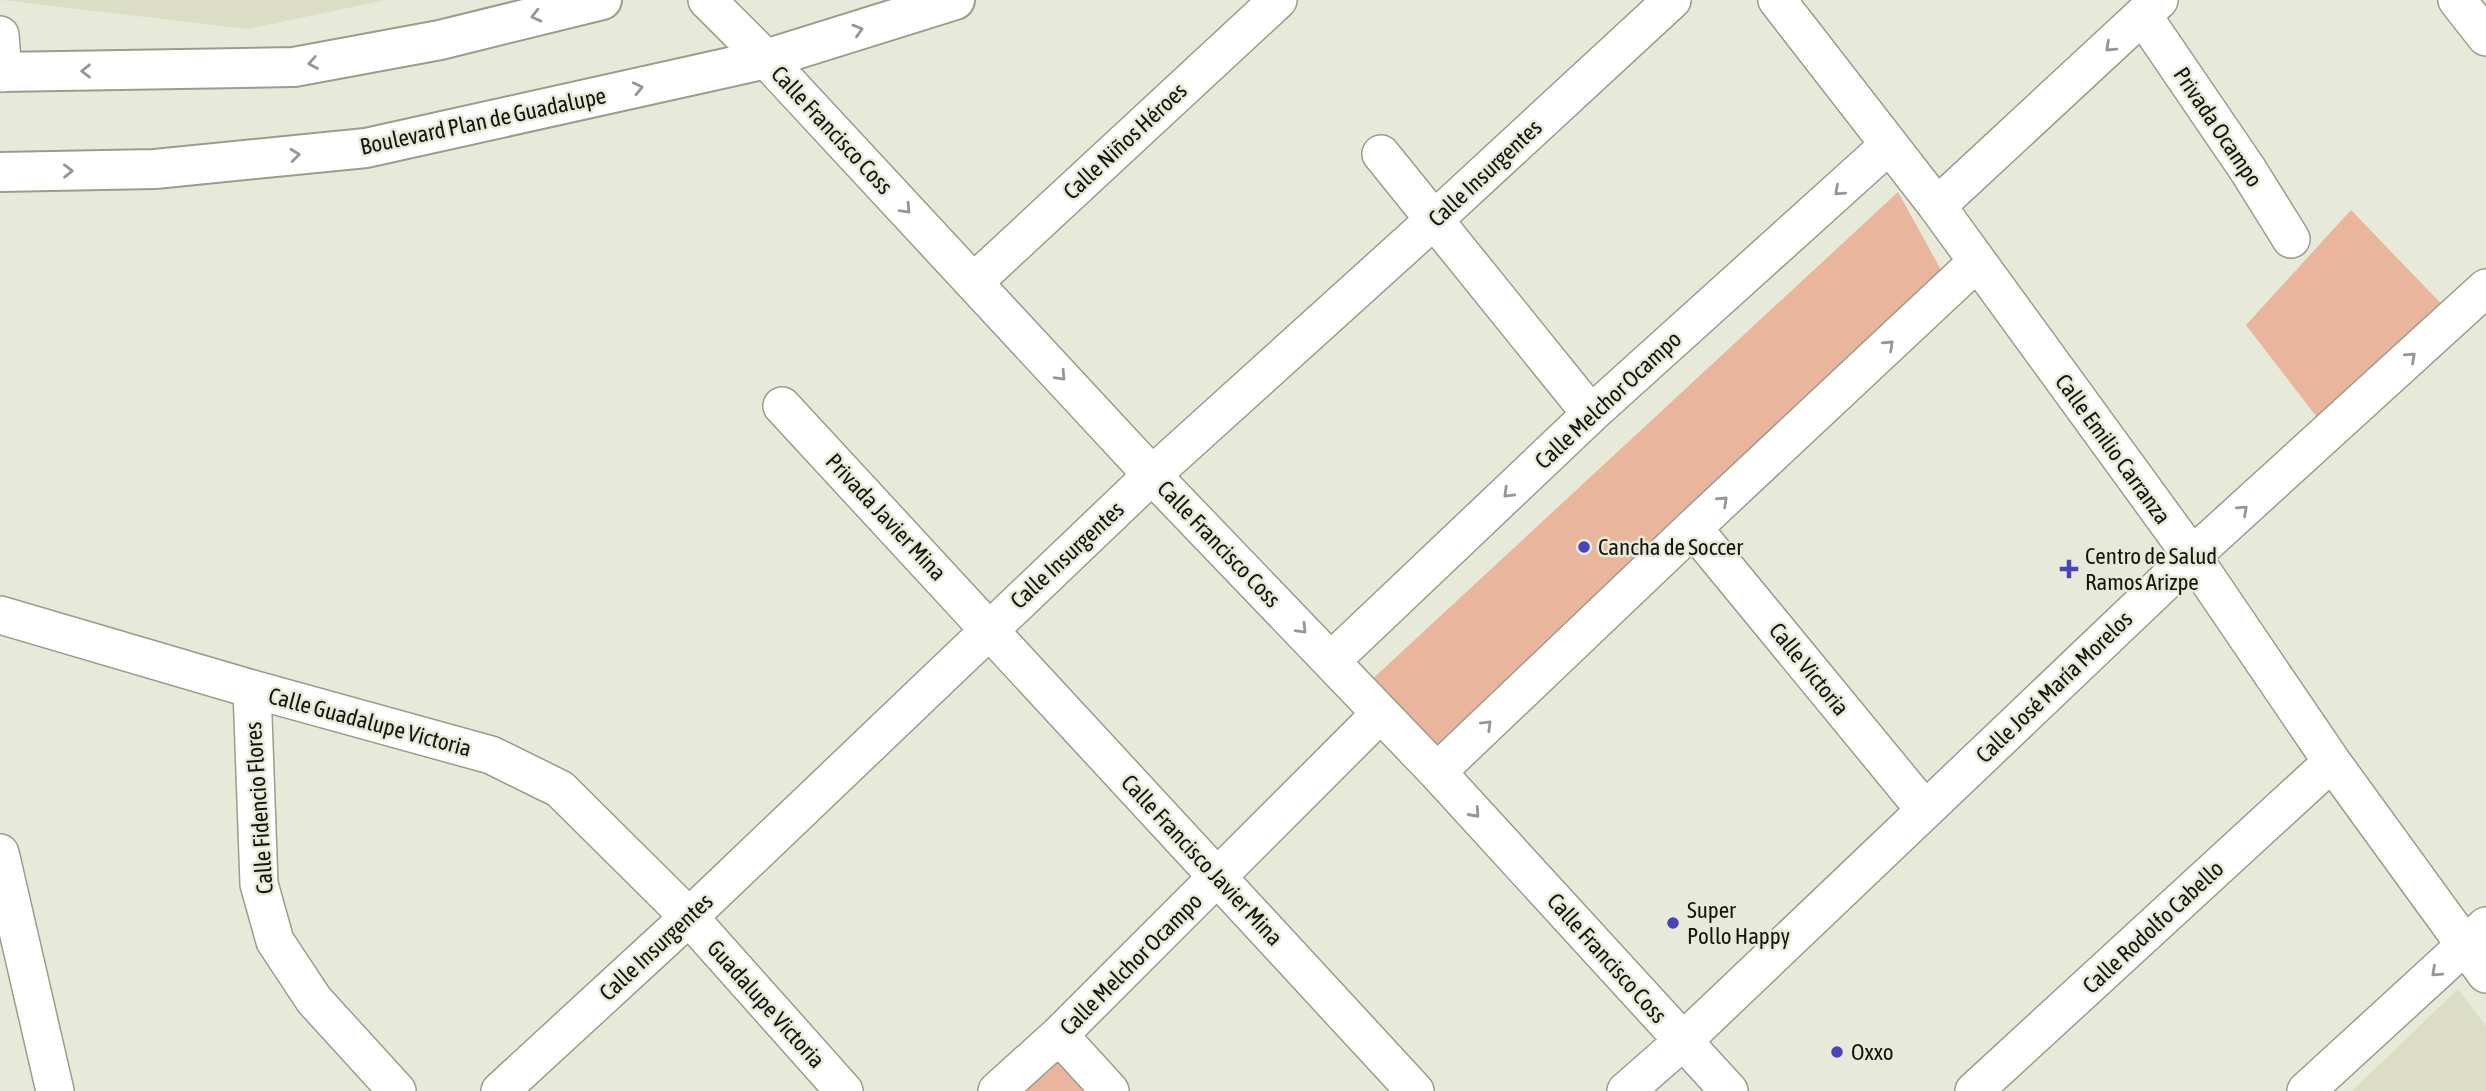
<svg xmlns="http://www.w3.org/2000/svg" width="2486" height="1091" font-family="'Asap Condensed',sans-serif">
  <style>
    .built { fill: #dbddc5 }
    .green { fill: #eab59d }
    .lines { fill: none; stroke-linecap: round; stroke-linejoin: round }
    .minor-casing { stroke: #9a9c8c; stroke-width: 40 }
    .major-casing { stroke: #9a9c8c; stroke-width: 42 }
    .minor { stroke: #fff; stroke-width: 37 }
    .major { stroke: #fff; stroke-width: 38 }
    .oneway { stroke: #969693 }
    .poi-dot { fill: #4a44bb; stroke: #e8ead9; stroke-width: 2.5 }
    .labels { text-anchor: middle; dominant-baseline: central; stroke-width: 5; stroke-linejoin: round; paint-order: stroke }
    .street-label { font-size: 23px; fill: #15150f; stroke: #e8ead9 }
    .poi-label { font-size: 23px; fill: #15150f; stroke: #e8ead9; text-anchor: start }
  </style>
  <rect width="100%" height="100%" fill="#e8ead9"/>
  <path class="built" d="M1,0H385L248,29Z
    M2458,989L2486,1026V1091H2352Z"/>
  <path class="green" d="M1898,192L1945,277L1434,752L1367,684Z
    M2351,210L2454,317L2329,433L2246,325Z
    M1059,1043L1103,1091H1006Z"/>
  <g class="lines">
    <g class="minor-casing">
      <path id="minor" d="M707,0L766,59L1152,475L1437,772L1729,1091
        M1777,0L1937,206L2192,556L2332,762L2486,974
        M2457,0L2486,37
        M2143,16L2248,170L2291,239
        M0,35L3,73
        M1381,154L1591,414
        M1937,206L2159,0
        M974,282L1278,0
        M782,406L1415,1091
        M1693,528L1925,810
        M0,615L252,689L491,755L560,789L689,917L844,1091
        M1332,660L1591,414L1889,145
        M252,689L259,884L275,941L314,1000L397,1091
        M1437,772L1693,528L1977,262
        M0,853L55,1091
        M1059,1035L1110,1091
        M500,1091L689,917L1152,475L1435,219L1672,0
        M997,1091L1059,1035L1380,714
        M1626,1091L1683,1041L2192,556L2486,288
        M1974,1091L2332,762
        M2306,1091L2486,926"/>
    </g>
    <g class="major-casing">
      <path id="major" d="M0,72L294,67L440,40L602,0
        M0,172L155,169L366,148L766,59L955,0"/>
    </g>
    <use href="#minor" class="minor"/>
    <use href="#major" class="major"/>
  </g>
  <defs><path id="oneway-chevron" d="M-2-3.5L2.5 0L-2 3.5" fill="none" stroke-width="1.6" stroke-linecap="round" stroke-linejoin="round" transform="scale(1.75)"/></defs>
  <g class="oneway">
    <use href="#oneway-chevron" transform="translate(536 16) rotate(166)"/>
    <use href="#oneway-chevron" transform="translate(858 30) rotate(-17)"/>
    <use href="#oneway-chevron" transform="translate(2110 47) rotate(137)"/>
    <use href="#oneway-chevron" transform="translate(313 63) rotate(170)"/>
    <use href="#oneway-chevron" transform="translate(86 71) rotate(179)"/>
    <use href="#oneway-chevron" transform="translate(638 88) rotate(-13)"/>
    <use href="#oneway-chevron" transform="translate(295 155) rotate(-6)"/>
    <use href="#oneway-chevron" transform="translate(68 171) rotate(-1)"/>
    <use href="#oneway-chevron" transform="translate(1839 191) rotate(138)"/>
    <use href="#oneway-chevron" transform="translate(906 209) rotate(47)"/>
    <use href="#oneway-chevron" transform="translate(1889 345) rotate(-43)"/>
    <use href="#oneway-chevron" transform="translate(2411 357) rotate(-42)"/>
    <use href="#oneway-chevron" transform="translate(1061 376) rotate(47)"/>
    <use href="#oneway-chevron" transform="translate(1508 493) rotate(136)"/>
    <use href="#oneway-chevron" transform="translate(1723 501) rotate(-43)"/>
    <use href="#oneway-chevron" transform="translate(2243 510) rotate(-42)"/>
    <use href="#oneway-chevron" transform="translate(1302 629) rotate(46)"/>
    <use href="#oneway-chevron" transform="translate(1487 725) rotate(-44)"/>
    <use href="#oneway-chevron" transform="translate(1475 813) rotate(48)"/>
    <use href="#oneway-chevron" transform="translate(2436 972) rotate(138)"/>
  </g>
  <g class="poi-dot">
    <circle cx="1584" cy="547" r="7"/>
    <path d="M2065.5 558.5h7v7h7v7h-7v7h-7v-7h-7v-7h7z"/>
    <circle cx="1673" cy="923" r="7"/>
    <circle cx="1837" cy="1052" r="7"/>
  </g>
  <g class="labels">
    <g class="street-label">
      <text transform="translate(483 121) rotate(-12)">Boulevard Plan de Guadalupe</text>
      <text transform="translate(2218 127) rotate(56)">Privada Ocampo</text>
      <text transform="translate(832 130) rotate(47)">Calle Francisco Coss</text>
      <text transform="translate(1125 141) rotate(-43)">Calle Niños Héroes</text>
      <text transform="translate(1485 173) rotate(-43)">Calle Insurgentes</text>
      <text transform="translate(1608 400) rotate(-43)">Calle Melchor Ocampo</text>
      <text transform="translate(2113 449) rotate(54)">Calle Emilio Carranza</text>
      <text transform="translate(886 517) rotate(47)">Privada Javier Mina</text>
      <text transform="translate(1219 544) rotate(46)">Calle Francisco Coss</text>
      <text transform="translate(1067 555) rotate(-43)">Calle Insurgentes</text>
      <text transform="translate(1809 669) rotate(51)">Calle Victoria</text>
      <text transform="translate(2054 687) rotate(-44)">Calle José María Morelos</text>
      <text transform="translate(370 722) rotate(15)">Calle Guadalupe Victoria</text>
      <text transform="translate(259 808) rotate(-94)">Calle Fidencio Flores</text>
      <text transform="translate(1202 860) rotate(47)">Calle Francisco Javier Mina</text>
      <text transform="translate(2153 927) rotate(-43)">Calle Rodolfo Cabello</text>
      <text transform="translate(656 947) rotate(-43)">Calle Insurgentes</text>
      <text transform="translate(1607 958) rotate(48)">Calle Francisco Coss</text>
      <text transform="translate(1131 964) rotate(-45)">Calle Melchor Ocampo</text>
      <text transform="translate(766 1004) rotate(48)">Guadalupe Victoria</text>
    </g>
    <g class="poi-label">
      <text x="1598" y="547">Cancha de Soccer</text>
      <text x="2085" y="556">Centro de Salud<tspan x="2085" dy="26">Ramos Arizpe</tspan></text>
      <text x="1687" y="910">Super<tspan x="1687" dy="26">Pollo Happy</tspan></text>
      <text x="1851" y="1052">Oxxo</text>
    </g>
  </g>
</svg>
